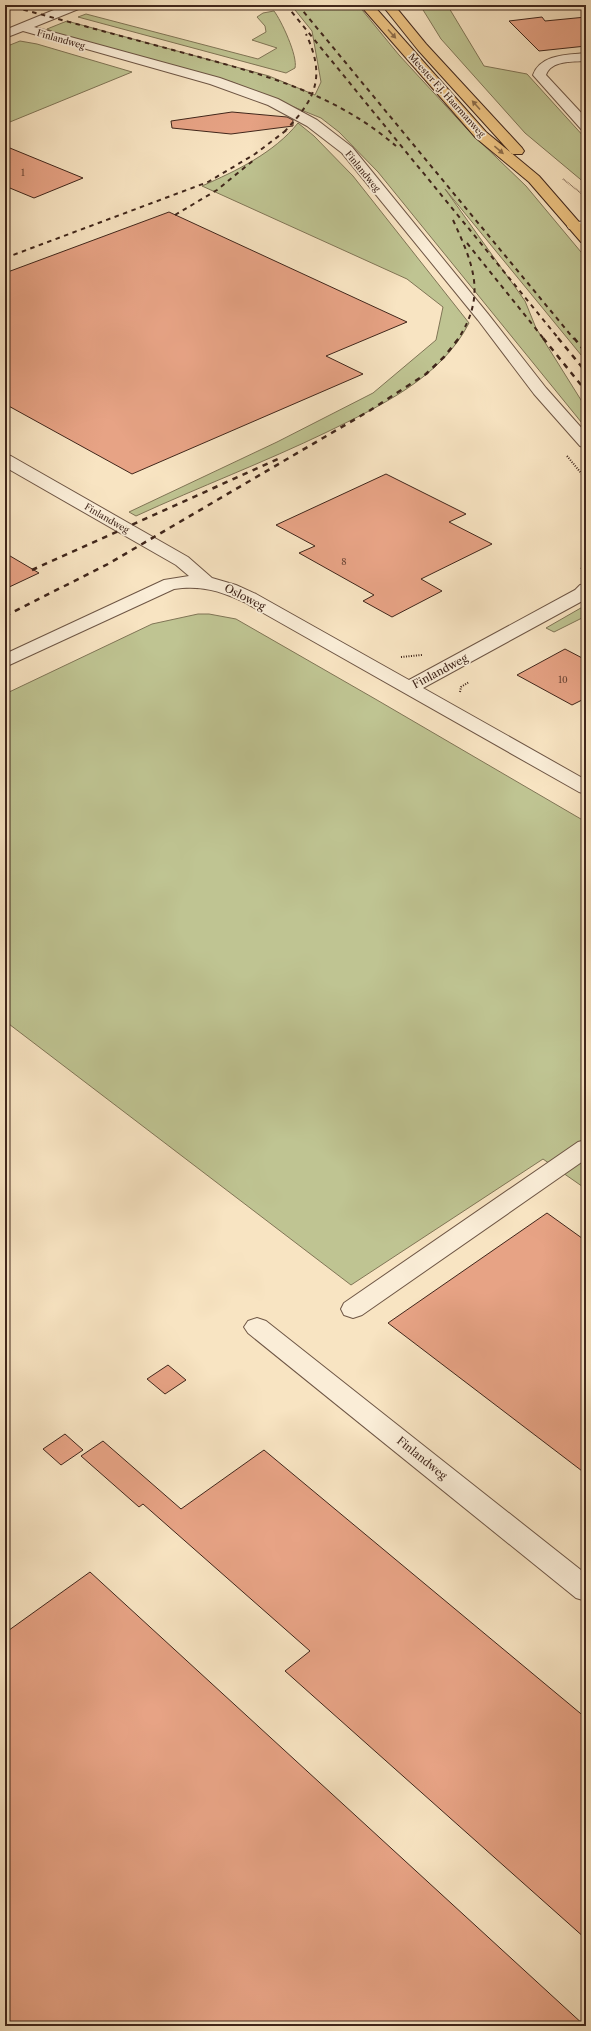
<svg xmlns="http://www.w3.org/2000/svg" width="591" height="2031" font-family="'Libre Caslon Text',serif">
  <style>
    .green { fill: #bfc492; stroke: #807556 }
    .building { fill: #e7a385; stroke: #40261b }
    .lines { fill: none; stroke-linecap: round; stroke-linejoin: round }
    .minor-casing { stroke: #6e5645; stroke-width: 2 }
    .major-casing { stroke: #40261b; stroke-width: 2 }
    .path-far1 { stroke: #40261b; stroke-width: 1.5; stroke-dasharray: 0.5 1; stroke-linecap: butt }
    .path { stroke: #40261b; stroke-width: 2; stroke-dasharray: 1 1.5; stroke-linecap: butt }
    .minor { fill: #faedd7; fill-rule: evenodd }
    .major { fill: #ecc281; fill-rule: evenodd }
    .rail-far1 { stroke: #40261b; stroke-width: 2; stroke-dasharray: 4.5 4.5; stroke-linecap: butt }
    .rail { stroke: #40261b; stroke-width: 2.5; stroke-dasharray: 5.5 5.5; stroke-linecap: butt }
    .oneway { fill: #8d6c49 }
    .labels { text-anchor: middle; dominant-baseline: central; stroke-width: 3.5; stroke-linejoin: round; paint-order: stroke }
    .far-street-label { font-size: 9px; fill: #40261b; stroke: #faedd7 }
    .number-label { font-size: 9px; fill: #6a4536 }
    .street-label { font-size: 11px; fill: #40261b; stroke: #faedd7 }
  </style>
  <rect width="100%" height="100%" fill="#f8e4c2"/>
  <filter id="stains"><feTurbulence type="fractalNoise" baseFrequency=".005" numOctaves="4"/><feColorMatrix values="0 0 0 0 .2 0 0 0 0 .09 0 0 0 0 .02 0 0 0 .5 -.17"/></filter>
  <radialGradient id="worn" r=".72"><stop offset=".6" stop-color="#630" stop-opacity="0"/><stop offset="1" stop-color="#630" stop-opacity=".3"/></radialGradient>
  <path class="green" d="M291,5H358L399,55L468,130L526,186L586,258V361L445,189L525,301L536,328L586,408V428L378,172L339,132L321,118L232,82L58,34L47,29L67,21L269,76L315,95L321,82L312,31Z
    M420,5H435L434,6L449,8L484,66L527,74L586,139V184L525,133L441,39Z
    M274,11C281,20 298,56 295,68L286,73L78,17L86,14L258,59L277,48L252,40L266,32L265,26L257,17L263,13Z
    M20,41L37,44L132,72L5,124V47Z
    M298,123L314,136L353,176L469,323C441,378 380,406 327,432C265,462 199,487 136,516L129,512L277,442L373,393L436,340L443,307L407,279L202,186C236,171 274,153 298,123Z
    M586,605V616L554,632L546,628Z
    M198,614H209L236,619L377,700L586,822V1189L543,1159L351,1285L5,1021V694L152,624Z"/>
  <path class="building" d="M542,17L545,21L586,17V46L539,51L509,21Z
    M232,112L287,117L293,120V126L231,134L172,128L171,121Z
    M5,146L83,178L34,198L5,186Z
    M169,212L407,322L326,356L363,374L132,474L5,404V273Z
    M386,474L466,514L449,522L492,544L421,579L442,591L392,617L363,601L374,595L299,553L315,546L276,525Z
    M5,553L39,573L5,589Z
    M565,649L586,660V698L572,705L517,675Z
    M547,1213L586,1241V1474L388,1323Z
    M168,1365L186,1380L165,1394L147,1379Z
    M65,1434L83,1450L61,1465L43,1449Z
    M103,1441L181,1509L264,1450L586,1718V1939L285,1671L310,1651L143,1504L139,1507L81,1456Z
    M90,1572L585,2026H5V1633Z"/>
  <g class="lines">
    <g class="minor-casing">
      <path id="minor" d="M66,5H83L81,8L34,27L220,78L278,99L317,120L352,147L488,314L546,388L586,433V448L580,446L534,394L478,320L342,153L307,126L268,105L210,84L23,31L5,38V30Z
        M586,53V61C573,62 551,60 546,75L586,118V130L581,129L533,75C541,54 567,55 586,53Z
        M586,221V229H569L567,226L569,223Z
        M5,455L11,456L188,557L212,578L236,585L256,594L409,680L575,590L580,585L586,584V599L423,688L586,780V794L579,792L244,602C220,591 201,585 174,589L5,667V654L164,580L189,576L176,565L5,467Z
        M586,1140V1159L362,1315L353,1318L344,1315L341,1309L344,1303L578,1142Z
        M257,1318L266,1321L586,1574V1601L576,1598L248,1333L244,1327L248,1321Z"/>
    </g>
    <g class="major-casing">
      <path id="major" d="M360,5H373L486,132L539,176L586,230V243L581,242L529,182L476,138Z
        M382,5H394L426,44L522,148L524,151L522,154H512L418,50Z"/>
    </g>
    <path class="path-far1" d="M563,179L586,197"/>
    <path class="path" d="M567,456L586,479
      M581,569L586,565
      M401,657L422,655
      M460,692L461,687L469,682"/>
    <use href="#minor" class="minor"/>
    <use href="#major" class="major"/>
    <path class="rail-far1" d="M6,5C62,20 117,35 173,50C254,72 331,90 396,146
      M286,5L559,339
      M298,5L574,339
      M284,132C316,99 326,77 306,34
      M175,215L217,190L255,159
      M453,220C473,264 487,295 458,339
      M467,243L544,339
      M5,258L208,182L255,154L288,129"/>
    <path class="rail" d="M543,338L586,391
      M558,338L586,372
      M574,338L586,353
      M32,570L280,458
      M5,616L108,564L369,411L426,374L444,357L459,338"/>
  </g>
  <defs><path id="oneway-solid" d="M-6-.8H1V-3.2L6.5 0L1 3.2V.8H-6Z"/></defs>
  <g class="oneway">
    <use href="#oneway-solid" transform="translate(392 34) rotate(48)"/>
    <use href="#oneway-solid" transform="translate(476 105) rotate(-132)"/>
    <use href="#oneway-solid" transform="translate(499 150) rotate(40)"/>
  </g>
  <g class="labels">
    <g class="far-street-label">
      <text transform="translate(61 39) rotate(16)">Finlandweg</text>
      <text transform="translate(447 95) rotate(48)">Meester F.J. Haarmanweg</text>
      <text transform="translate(363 171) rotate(51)">Finlandweg</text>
      <text transform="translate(107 518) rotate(30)">Finlandweg</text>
    </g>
    <g class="number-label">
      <text x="23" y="172">1</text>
      <text x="344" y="561">8</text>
      <text x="563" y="679">10</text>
    </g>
    <g class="street-label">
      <text transform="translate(245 597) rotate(27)">Osloweg</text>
      <text transform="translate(440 671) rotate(-28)">Finlandweg</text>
      <text transform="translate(422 1458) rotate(39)">Finlandweg</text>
    </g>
  </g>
  <rect width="591" height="2031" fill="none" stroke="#f8e4c2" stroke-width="20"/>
  <rect x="6" y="6" width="579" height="2019" fill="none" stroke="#40261b" stroke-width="2"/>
  <rect x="10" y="10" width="571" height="2011" fill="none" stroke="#40261b"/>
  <rect width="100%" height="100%" filter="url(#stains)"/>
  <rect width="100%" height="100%" fill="url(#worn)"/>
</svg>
